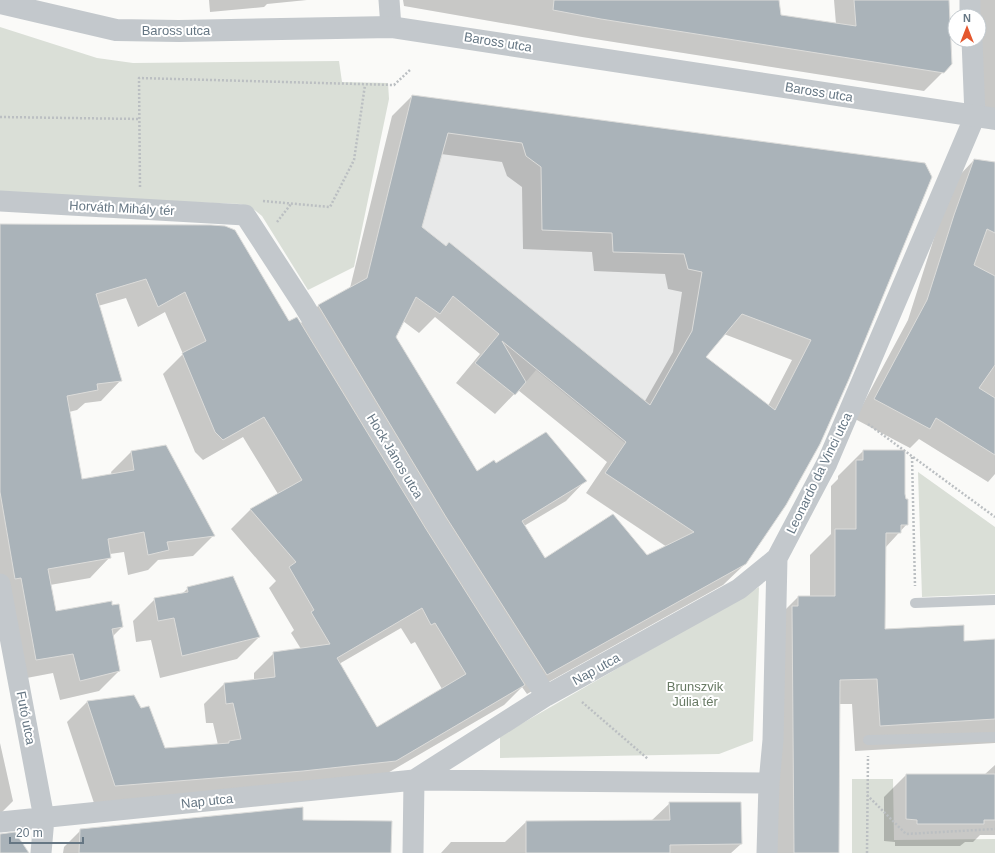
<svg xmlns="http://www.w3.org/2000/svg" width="995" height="853" font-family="Helvetica,sans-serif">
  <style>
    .built { fill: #e8e9e9 }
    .green { fill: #dadfd7 }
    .shadow { fill: #0003; fill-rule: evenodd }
    .building { fill: #aab3b9; stroke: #dcdcda; fill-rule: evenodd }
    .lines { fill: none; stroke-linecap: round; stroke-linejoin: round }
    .path { stroke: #bbbfc2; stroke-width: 2.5; stroke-dasharray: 2 2; stroke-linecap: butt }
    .service { stroke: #c3c8cc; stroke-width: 10 }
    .minor { stroke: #c3c8cc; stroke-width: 21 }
    .tertiary { stroke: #c3c8cc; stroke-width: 22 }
    .labels { text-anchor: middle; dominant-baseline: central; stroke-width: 4; stroke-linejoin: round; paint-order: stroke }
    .street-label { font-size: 13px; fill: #657683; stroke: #fff }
    .park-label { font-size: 13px; fill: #687a64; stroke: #fff }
  </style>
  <rect width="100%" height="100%" fill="#fafaf8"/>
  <path class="built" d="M412,95L607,121L613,251L684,254L688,269L702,272L690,345L625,443L536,370L515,395L475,363L499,334L453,296L440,314L416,297L409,310L367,278Z"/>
  <path class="green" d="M0,27L97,58L133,63L339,61L342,82L388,83L389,99L354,267L308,290L262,216L252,208L240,204L0,195Z
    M918,472L995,527V594L922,597Z
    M759,587L753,741L719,754L500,758V736Z
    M852,779H893L894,840L995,839V853H852Z"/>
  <path class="shadow" d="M209,0H307L267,4L264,7L210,12Z
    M403,0H778L780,16L836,24L834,0H947L943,72L924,91L582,37L404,6Z
    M965,0H995V109L973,105L979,40V16Z
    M412,96L924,164L744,565L723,585L527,694L522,687L504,705L374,781L95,806L67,722L87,702L133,696L164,749L218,745L213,723H206L204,704L224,684L254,681V673L274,653L301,649L291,633L294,630L269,588L276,581L231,529L251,509L278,494L243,437L203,460L195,452L163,374L183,354L165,312L138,327L126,298L98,306L121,380L101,401L85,403L77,410L69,412L81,481L112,475L111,472L131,452L213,536L193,556L158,560L148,570L128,575L124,552L110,554V557L90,578L50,585L55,612L112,607L122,627L113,636L119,671L99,691L60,700L53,673L16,680L0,598V226L234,230L289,322L300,324L318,306L350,288L392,116ZM441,154L502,162L507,176L522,187L523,249L592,252L594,271L665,274L668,289L682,292L673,352L645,401L421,227ZM435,317L480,354L456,383L495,414L518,390L607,462L586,493L667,547L647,557L545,560L524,526L566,501L585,481L495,464L477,472L394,337L403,321L419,333ZM724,334L792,360L768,406L705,357ZM401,628L411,644L415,642L442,689L376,728L339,664Z
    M974,160L995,163V474L988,482L919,439L910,448L855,419L908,320L935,235L955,180Z
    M863,451L904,494L907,524L885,548L884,630L964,642L995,640V743L855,751L852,704H839L838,853H768L773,622L798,597H810V555L831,534V486L838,479V476Z
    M188,588L259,637L237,659L160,678L151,640L136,642L133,621L155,599L182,594Z
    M0,743L13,801L0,814Z
    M995,765V835H980L973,842H965L960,846H895V842L884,841V797L906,775H984Z
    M670,803L741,844L731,853H441L451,842H505L526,822L651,821Z
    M302,821L390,853H63L64,847L81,830Z"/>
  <path class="building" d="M554,0H779L781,15L856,26L854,0H949L952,64L944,73L601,19L553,10Z
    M412,95L925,163L932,177L849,379L820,444L786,505L746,564L547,675L446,517L318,305L367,278ZM448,133L522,143L526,156L541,167L542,230L612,233L613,252L684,254L688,269L702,272L692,331L650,405L449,242L446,246L422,227ZM453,296L499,334L475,363L515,395L526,382L502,341L626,442L605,473L694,532L647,555L613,514L545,558L522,521L587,481L546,432L496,463L494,460L477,471L396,337L416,297L440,314ZM742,314L811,340L775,410L706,357Z
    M974,159L995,162V233L987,229L974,265L995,276V365L979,388L995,398V455L936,418L930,429L874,399L927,300L954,215Z
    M0,224L211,225L225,226L235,230L289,321L297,317L426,529L525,685L396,761L303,771L115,786L87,701L134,695L141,708L149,706L165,748L229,743V741L241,739L233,703L226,704L224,683L275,677L273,652L330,644L311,612L314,610L289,567L296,562L250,509L302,480L264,417L223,440L215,432L182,353L206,341L185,292L158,307L146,279L96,294L122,381L97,384L98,390L67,396L82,479L134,470L131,451L166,445L215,536L167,542L169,550L148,555L144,532L108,539L111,558L48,569L56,611L112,601V605L119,604L123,627L112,629L120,671L80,681L73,654L36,660L21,578L15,579L0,492ZM422,608L431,625L435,623L466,674L377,727L337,658Z
    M863,450H905V494L906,499H908V525H901V533H886L885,629L964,625V641L995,639V719L880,726L877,679L840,680L839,853H794L792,606H798V596H835V529H856V460H863Z
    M233,576L260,637L182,656L174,618L158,621L154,598L188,592L187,587Z
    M906,774H995V820H984V824H917V820L906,819Z
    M669,802H741L742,844L670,845V853H526V821L670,820Z
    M303,807V820L392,821L391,853H79L80,829Z
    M15,832L29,853H0V834Z"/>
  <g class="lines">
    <path class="path" d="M0,117L139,119
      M140,187L139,78L394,85L411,69
      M263,201L330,207L354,160L365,85
      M277,222L291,204
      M868,424L995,517
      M912,457L915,586
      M582,702L648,759
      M867,795L906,834L995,829
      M867,853L868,756"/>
    <path class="service" d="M915,603L995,600
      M868,740L995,737"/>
    <path class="minor" d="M389,0L391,27
      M970,0V16
      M0,201L245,215L303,304L436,523L546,696
      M0,584L44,818L41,853
      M414,780L546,696L739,589L777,558
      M0,822L414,780L769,783
      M413,853L414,780
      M767,853L769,783L773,740L777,558L827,463L975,116L972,40"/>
    <path class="tertiary" d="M0,3L116,30L179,31L391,27L995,119"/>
  </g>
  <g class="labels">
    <g class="street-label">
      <text x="176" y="30">Baross utca</text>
      <text transform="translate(498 42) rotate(9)">Baross utca</text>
      <text transform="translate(819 92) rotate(9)">Baross utca</text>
      <text transform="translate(122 208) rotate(3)">Horváth Mihály tér</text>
      <text transform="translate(395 456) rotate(59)">Hock János utca</text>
      <text transform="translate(819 473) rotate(-64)">Leonardo da Vinci utca</text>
      <text transform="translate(596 669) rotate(-29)">Nap utca</text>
      <text transform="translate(26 718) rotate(79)">Futó utca</text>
      <text transform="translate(207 801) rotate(-6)">Nap utca</text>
    </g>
    <g class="park-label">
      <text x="695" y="686">Brunszvik<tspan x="695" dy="15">Júlia tér</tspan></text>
    </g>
  </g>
  <g transform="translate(967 28)"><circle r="19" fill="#ffffff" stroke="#c1c8cd"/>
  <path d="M0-3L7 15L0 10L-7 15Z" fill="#e4572e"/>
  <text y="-6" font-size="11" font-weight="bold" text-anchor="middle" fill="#657683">N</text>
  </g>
  <path d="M10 837v6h73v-6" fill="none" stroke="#657683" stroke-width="2"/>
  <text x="16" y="837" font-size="12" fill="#657683" stroke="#ffffff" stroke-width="3" paint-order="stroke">20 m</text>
</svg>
